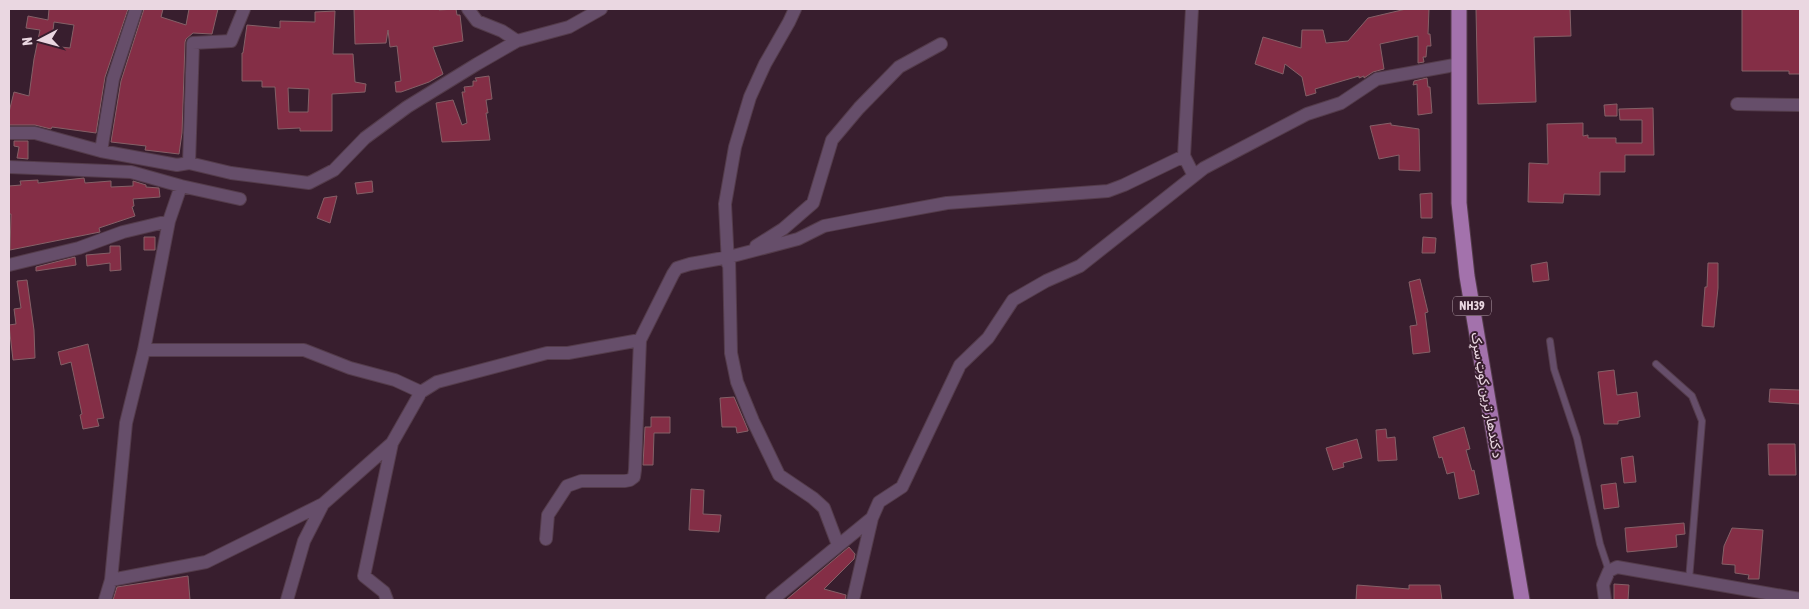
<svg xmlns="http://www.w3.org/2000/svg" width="1809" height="609" font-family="'Asap Condensed',Vazirmatn,sans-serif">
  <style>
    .building { fill: #842e46; stroke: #846067; fill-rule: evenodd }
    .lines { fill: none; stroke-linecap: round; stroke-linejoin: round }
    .lane-casing { stroke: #543c4b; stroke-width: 8 }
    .street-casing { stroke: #543c4b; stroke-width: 14 }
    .primary-casing { stroke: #543c4b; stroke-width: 17 }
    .lane { stroke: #664e6a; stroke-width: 6 }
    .street { stroke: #664e6a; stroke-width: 12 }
    .primary { stroke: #a372ac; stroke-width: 15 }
    .labels { text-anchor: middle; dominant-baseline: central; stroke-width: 4; stroke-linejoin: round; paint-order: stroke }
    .shield { fill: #381e2e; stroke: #b5a0ab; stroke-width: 1 }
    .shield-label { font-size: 12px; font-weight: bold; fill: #ead7e1 }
    .street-label { font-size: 14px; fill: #ead7e1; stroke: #381e2e }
  </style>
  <rect width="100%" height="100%" fill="#381e2e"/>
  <path class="building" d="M49,9H128L105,77L96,133L52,127L51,129L35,125H9V112L14,92L29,96L34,59L40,30L26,28L28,16L48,20ZM54,22L74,25L70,48L51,46Z
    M144,9H163L161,17L186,25L189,9H218L212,34L193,33L186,39L185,42L182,133L179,154L145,150L146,146L111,142L121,81Z
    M354,9H439V10L456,9L457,15H460L463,41L433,47L443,74L429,82L401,92H396L395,82L401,81L397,46L390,47L388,30L386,43L355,44Z
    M1406,9H1429L1428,34H1430L1431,46H1427L1426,57H1423L1424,62L1418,63V36L1380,44L1384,69L1373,72L1364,78V76L1359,78V76L1315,89L1316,93L1306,96L1302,77L1285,64L1283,74L1255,64L1263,37L1301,48L1302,30H1323L1326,43L1348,41L1368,18Z
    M1476,9H1570L1571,36L1534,37L1536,102L1478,104Z
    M1742,9H1800V74H1789V71H1742Z
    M335,11L333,54H353L355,82L366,84L365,92L332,94V131H300V128L278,129L275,87H262V81H242V53H243L247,25L280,28V21L315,22V12ZM288,88L309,89L308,112H289Z
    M489,76L492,99L486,100L488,113H486L490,140L442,142L436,103L453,100L462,125L467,123L462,92H465L464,87L473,86V81H477L475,78Z
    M1427,78L1428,87H1430L1432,113L1418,115L1417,84L1413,85L1414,81Z
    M1617,104V116H1605L1604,105Z
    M1653,108L1654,155H1625V172H1600V195L1564,194L1563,203L1528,202L1529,163L1548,164L1547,124L1583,123V136L1588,135V138H1616V143H1642V120H1620L1619,109Z
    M1391,123V125L1419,129L1420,171L1399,170V155L1379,159L1370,126Z
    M14,141H28V159L17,158L19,147L14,146Z
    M84,178L85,183L111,181V187L133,186V181L146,185V187L159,188L160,197L133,199L134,206L132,207L135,216L99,228L100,232L10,250L11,214H9V186L21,185L20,181L38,180V183Z
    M372,181L373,192L357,194L355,183Z
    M1432,193V218H1421L1420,194Z
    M337,196L330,223L317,218L324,198Z
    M144,237H155V250H144Z
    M1423,237L1436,238L1435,253H1422Z
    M110,246H120L121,270L110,271V263L87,266L86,255L110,253Z
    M75,257L76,265L36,271V267Z
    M1547,262L1549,280L1533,282L1531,265Z
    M1708,263H1718V288L1714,327L1702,326L1705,287H1707Z
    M1420,279L1428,312L1425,313L1430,352L1413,354L1410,326L1417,325L1409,282Z
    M27,280L34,330L35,358L13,360L9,325L16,324L14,309L21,308L17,281Z
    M88,344L104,418L97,419L99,426L83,429L80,415L82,414L71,362L61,365L58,352Z
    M1614,370L1617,395L1637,392L1640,417L1618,421V424H1604L1598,372Z
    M1770,389L1800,390V404L1769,402Z
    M734,397L748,430V431L737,433L736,427H722L720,398Z
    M651,417H670V433H654L653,465H643L645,427H651Z
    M1464,427L1470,449L1466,450L1472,471L1474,470L1479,494L1459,499L1454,472L1447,474L1442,457L1439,458L1433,437Z
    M1386,429L1387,438L1395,437L1397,460L1378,461L1376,430Z
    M1357,439L1362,458L1343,463L1344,467L1333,470L1326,448Z
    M1768,444H1795L1796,475H1769Z
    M1633,456L1636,482L1624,483L1621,458Z
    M1616,483L1619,507L1604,509L1601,485Z
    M691,489L704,490L703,514L721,515L719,532L689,530Z
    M1684,523L1685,534L1676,535L1677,547L1627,552L1625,528Z
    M1732,528L1763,530L1759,579H1748L1749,575L1735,573V565L1722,564L1724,546Z
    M849,547L855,554L854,559L824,589L846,595L845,600H786Z
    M188,576L190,600H113L117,587Z
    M1614,584L1629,585L1628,600H1614Z
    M1357,585L1409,589V585H1440L1442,600H1356Z"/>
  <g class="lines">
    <g class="lane-casing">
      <path id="lane" d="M1550,341L1554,369L1577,438L1600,544L1609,571
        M1656,364L1692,396L1702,421L1689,580"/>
    </g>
    <g class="street-casing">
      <path id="street" d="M468,9L477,21L502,31L517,41
        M1192,9L1184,156L1194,176
        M1737,104L1800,105
        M9,133H35L101,151L177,165L189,163L231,173L309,183L334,170L365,138L407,107L477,64L517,41L569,27L601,9
        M101,151L113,79L136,9
        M189,163L193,43L231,41L244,9
        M9,167L131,172L181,186L240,199
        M756,246L783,229L813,203L832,140L859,108L899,67L941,44
        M729,257L731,353L737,382L753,421L779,475L813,498L824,508L838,545
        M728,264L725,204L735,147L750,97L765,64L789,22L795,9
        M9,265L79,248L123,232L169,221
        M144,350H304L350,368L395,380L421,392
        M546,539L548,515L567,486L581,481H625L630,480L634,477L635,470L640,340L673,274L677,268L690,264L729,257L798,239L824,226L860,219L947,203L1108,191L1124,185L1184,156
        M111,580L206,562L323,504
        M105,600L111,580L126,423L144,350L169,221L181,186
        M287,600L304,541L323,504L392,443L421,392L437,382L547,353H568L640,340
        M387,600L384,592L364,576L392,443
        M772,600L872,518L879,502L902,487L960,365L988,338L1013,300L1046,281L1080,266L1204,168L1307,114L1341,103L1377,79L1460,64
        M853,600L872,518
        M1605,600L1603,585L1609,571L1617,567L1800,599"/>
    </g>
    <g class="primary-casing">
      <path id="primary" d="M1459,9V203L1467,276L1522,600"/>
    </g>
    <use href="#lane" class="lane"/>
    <use href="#street" class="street"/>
    <use href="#primary" class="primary"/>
  </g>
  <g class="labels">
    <rect class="shield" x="1453" y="296.5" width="38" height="19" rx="4"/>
    <g class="shield-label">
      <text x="1472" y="306">NH39</text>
    </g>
    <g class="street-label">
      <text transform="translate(1487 395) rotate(80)">د کندهار ترين کوټ سړک</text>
    </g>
  </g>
  <rect width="1809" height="609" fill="none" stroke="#ead7e1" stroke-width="20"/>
  <g transform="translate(40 40) rotate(264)" stroke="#381e2e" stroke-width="4" paint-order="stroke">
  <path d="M0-4L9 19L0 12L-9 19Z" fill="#ead7e1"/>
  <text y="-8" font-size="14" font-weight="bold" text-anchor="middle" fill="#ead7e1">N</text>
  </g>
</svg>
